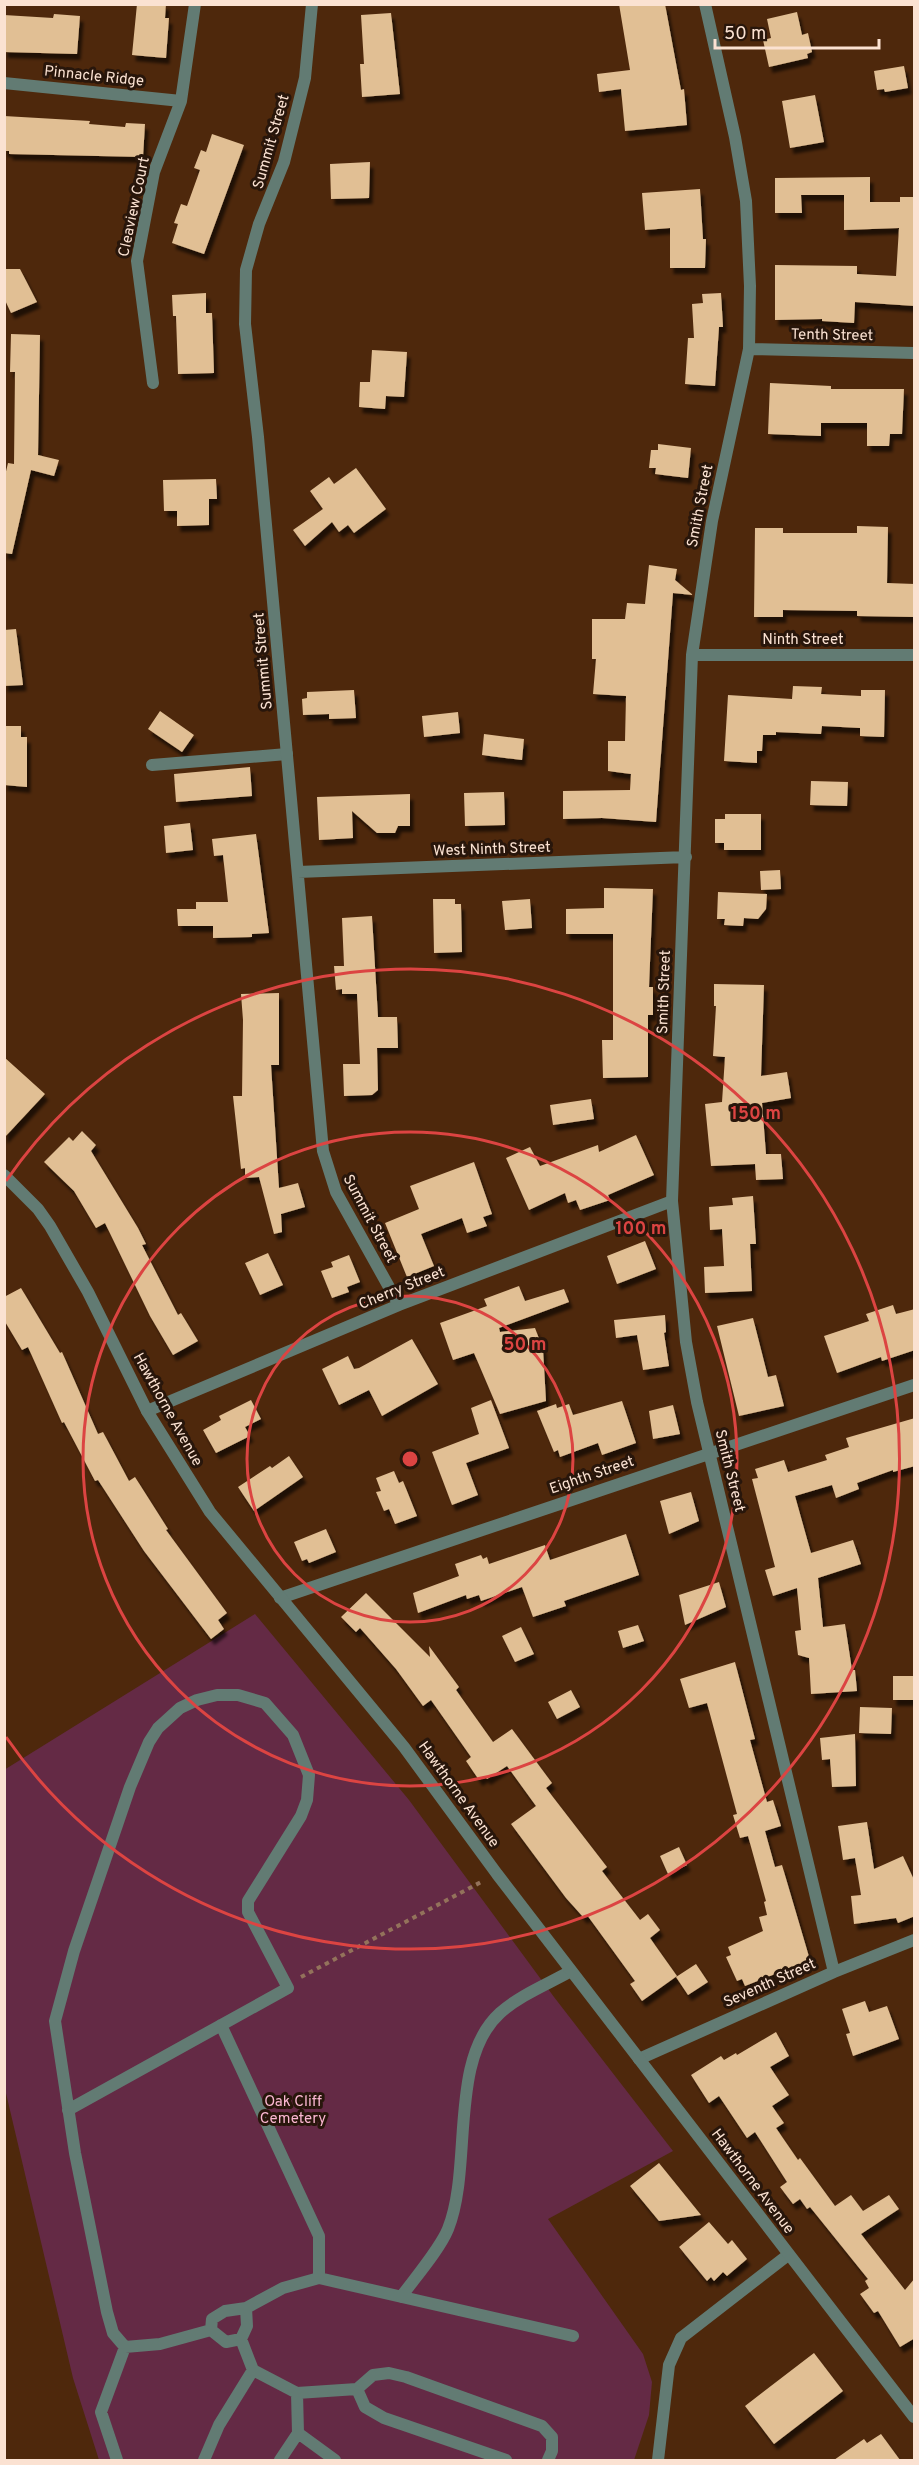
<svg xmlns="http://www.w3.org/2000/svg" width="919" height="2465" font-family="Overpass,sans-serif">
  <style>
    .green { fill: #642a45 }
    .building { fill: #e1bf94; filter: url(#shadow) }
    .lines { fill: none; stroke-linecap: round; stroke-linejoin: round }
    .path { stroke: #93725b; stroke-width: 4; stroke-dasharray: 4.5 4.5; stroke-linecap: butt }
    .service { stroke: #627b73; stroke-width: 12 }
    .minor { stroke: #627b73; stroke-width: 12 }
    .tertiary { stroke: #627b73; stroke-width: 12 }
    .ring { fill: none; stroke: #dc4442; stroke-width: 3 }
    .labels { text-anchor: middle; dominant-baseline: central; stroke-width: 6; stroke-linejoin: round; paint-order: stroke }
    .street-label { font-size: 15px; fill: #fbe2d2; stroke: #28160b }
    .park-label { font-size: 15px; fill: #fbb7d2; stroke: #28160b }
    .centre { fill: #dc4442; stroke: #28160b; stroke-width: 3 }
    .ring-label { font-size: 18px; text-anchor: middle; font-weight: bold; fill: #dc4442; stroke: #28160b; stroke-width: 6; stroke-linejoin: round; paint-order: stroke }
  </style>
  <defs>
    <filter id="shadow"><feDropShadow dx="3.5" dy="6" stdDeviation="1.5" flood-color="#0009"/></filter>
  </defs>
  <rect width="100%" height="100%" fill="#4e280c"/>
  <path class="green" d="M255,1614L409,1800L554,1997L673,2151L548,2219L643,2354L652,2382L649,2415L634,2460H99L73,2378L5,2089L4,1770Z"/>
  <path class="building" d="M137,4H166L165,18H169L166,58L132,55Z
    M619,4H665L681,90L684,89L687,125L625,131L621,89L599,92L597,74L630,70Z
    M797,12L802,35L808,33L812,52L807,54L808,58L769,67L763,40L771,38L767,19Z
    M391,13L400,94L362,97L360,64H364L361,15Z
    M54,14L80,16L77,54L4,52V15L53,18Z
    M904,66L908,88L885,92L884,89L877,90L874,71Z
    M815,95L824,142L790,148L782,101Z
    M4,116L90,121L89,124L125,127L126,123L145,124L143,157L9,154V151H4Z
    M212,134L244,145L204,254L172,243L178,224L174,223L181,204L187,206L200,170L194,168L201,150L206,152Z
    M370,162L369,198L331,199L330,164Z
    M870,177V202H900V197H915V306L855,302L854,323L822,321V319L775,320V265L857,266V274L896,276L899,228L844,230V195H801L802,213H775V178Z
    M700,189L703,239H706L705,268H670V228L645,230L642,193Z
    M4,269H20L37,302L11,313L4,298Z
    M206,293V313H212L214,373L178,374L176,316H173L172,295Z
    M721,293L723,327H719L715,386L685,384L688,338H694L692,304L703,303L702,294Z
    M11,334L40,335L38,455L59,460L54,476L31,470L12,554L4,553V480L8,463L14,464L15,372H10Z
    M372,350L407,352L404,397L386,396L385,409L359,407L360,382H370Z
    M770,383L831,386V389H904L902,434H890L889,446H867V423H821V436L768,434Z
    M658,444L691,448L688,478L655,474L656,468H649L651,450H658Z
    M356,468L386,509L354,533L348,525L339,532L332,522L305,546L293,530L323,509L310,491L329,477L334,484Z
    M216,479L217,499H209V525L177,526V511H164L163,480Z
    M857,526L888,527L887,583L915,584V617L857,616V611L783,610V617H754L755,528H783V533H857Z
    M649,565L677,569L675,580L693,595L673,593L656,822L602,818L563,819V791L630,790L631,774L608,771V741H625L626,696L593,694L596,659H592V619H625L627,603L645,604Z
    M16,629L23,685L4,686V630Z
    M793,686L822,687L821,694L861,696V690H885L884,737L860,736V728L822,726L821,734L776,732V735H763L762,751H757V763L724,761L728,695L792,699Z
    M354,690L356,718L329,719V714L303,715L302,699L307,698V692Z
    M160,711L194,735L182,752L148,729Z
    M458,712L460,733L424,737L422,716Z
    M4,726H21V737H27V787L4,785Z
    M484,734L524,739L522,760L482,755Z
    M250,767L252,796L176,802L174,774Z
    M811,781L848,782L847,806L810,805Z
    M504,792L505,825L465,826L464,793Z
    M410,794V826H398L395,833H377L352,811L353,838L319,840L317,797Z
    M725,814H761V850H724V843H715V819H725Z
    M190,823L193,850L166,853L164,826Z
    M256,834L269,933L252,934V937L213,938V926H178L177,909H196V902H228L223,855L214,856L212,839Z
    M780,870L781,889L761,890L760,871Z
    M604,888L653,889L649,987H653V1015H648V1077L603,1078L602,1040H613V934H566V909L604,908Z
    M718,892L767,894L766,909L758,919L744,918L743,926L724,925L725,919H717Z
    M433,899H455V904H461L462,952L434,953Z
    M530,899L532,928L505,930L502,901Z
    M372,916L378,1017H397L398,1048H377L378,1090L372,1095L344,1096L343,1064H360L357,994H342V989L336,990L334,966H344L342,918Z
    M714,984L764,985L761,1076L787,1072L791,1098L762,1103L766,1154H781L783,1179L756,1180L755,1164L711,1166L705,1104L722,1102L725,1057L713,1056L716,1006H714Z
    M279,993V1065H271L279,1188L298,1183L305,1207L281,1214L282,1232L274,1234L259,1177L245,1178V1168L241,1169L233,1096H242L243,1020L241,994Z
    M4,1057L45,1094L4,1138Z
    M591,1099L594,1119L553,1125L550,1105Z
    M82,1131L96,1145L91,1151L138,1228L146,1244L142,1245L178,1315L181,1313L198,1341L173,1355L150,1316L105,1223L96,1228L74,1191L44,1162L69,1137L73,1141Z
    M636,1135L654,1175L608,1195L610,1200L580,1210L576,1200L568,1203L565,1193L529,1210L506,1158L530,1147L540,1166L598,1145L599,1152Z
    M474,1162L492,1214L483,1217L487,1226L467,1233L462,1218L421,1234L434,1266L407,1277L385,1223L419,1209L410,1186Z
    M753,1196L756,1244H750L752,1291L705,1293L704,1267L724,1266L722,1229L710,1230L709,1207L733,1205L732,1198Z
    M645,1241L656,1269L617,1284L607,1256Z
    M268,1253L283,1285L260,1295L245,1263Z
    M349,1255L360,1282L347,1287L349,1292L332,1298L321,1271L333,1267L331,1262Z
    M519,1286L525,1301L564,1289L569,1302L499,1328L500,1332L535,1328L543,1349L546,1401L500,1414L474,1353L453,1360L440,1323L487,1306L484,1299Z
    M21,1288L60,1353L62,1352L98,1434L103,1432L129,1481L135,1477L168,1529L166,1530L227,1613L218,1620L224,1629L211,1639L144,1551L98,1480L95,1481L64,1422L62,1423L28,1347L22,1350L4,1320V1297Z
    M893,1305L896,1314L915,1309V1350L882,1361L881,1357L837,1373L824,1336L869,1321L866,1314Z
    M665,1315L666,1332L664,1333L669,1366L643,1370L637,1335L616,1338L614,1320Z
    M753,1318L768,1377L776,1375L784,1406L739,1416L717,1326Z
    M412,1339L438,1384L382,1416L369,1390L339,1405L322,1369L348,1356L354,1369L359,1368Z
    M251,1400L261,1419L245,1427L250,1436L216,1453L203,1430L221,1420L219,1416Z
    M491,1400L509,1448L466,1463L478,1495L452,1505L432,1452L479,1434L471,1408Z
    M622,1401L636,1443L602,1455L598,1443L560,1457L558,1450L554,1452L537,1411L556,1404L557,1408L569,1404L573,1415Z
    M673,1405L680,1434L653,1439L649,1411Z
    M915,1418V1466L893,1472V1470L857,1483L859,1489L836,1498L832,1485L795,1496L811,1553L853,1540L861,1564L818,1578L823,1627L845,1624L852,1670H855L857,1691L811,1694L809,1658L798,1655L795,1631L801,1630L797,1588L773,1596L765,1570L775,1567L752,1479L758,1478L755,1469L784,1460L788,1472L827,1460L825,1455L849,1447L846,1438Z
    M289,1456L303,1477L254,1511L238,1487L270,1466L272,1468Z
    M394,1471L399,1483L403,1481L417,1516L395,1524L389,1509L384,1511L376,1492L381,1491L376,1478Z
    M691,1492L699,1521L669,1534L660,1501Z
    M326,1529L336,1552L309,1563L307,1559L302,1561L294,1542Z
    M626,1534L639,1575L564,1601L566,1606L533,1617L522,1587L481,1601L479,1595L467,1599L466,1595L418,1613L413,1593L459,1576L455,1564L481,1555L483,1559L487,1557L489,1564L545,1545L550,1560Z
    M719,1582L726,1607L685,1625L679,1595Z
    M366,1593L430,1657L429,1646L459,1687L456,1690L493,1742L512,1729L552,1783L546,1788L607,1867L602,1871L640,1920L648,1914L660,1930L650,1938L677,1976L642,2001L630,1984L635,1981L587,1915L584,1918L566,1898L511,1824L536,1806L507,1766L487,1779L485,1776L479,1780L466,1761L471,1757L431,1700L423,1706L396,1669L360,1628L356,1632L341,1617Z
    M638,1625L644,1641L623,1648L618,1631Z
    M521,1627L534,1654L515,1662L502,1636Z
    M735,1662L755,1739L750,1740L767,1802L773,1800L781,1826L765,1831L775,1867L782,1865L810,1960L745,1986L742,1979L737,1981L726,1957L731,1955L728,1947L763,1931L759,1917L767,1915L764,1902L766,1901L748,1836L740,1838L733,1815L737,1814L707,1703L689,1708L680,1679Z
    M893,1676H913V1700H893Z
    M571,1690L580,1707L557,1719L548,1702Z
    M860,1707L892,1708L891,1734L859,1733Z
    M855,1734L856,1786L832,1787L830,1759L822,1760L820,1738Z
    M867,1822L874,1869L903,1856L915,1882V1916L898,1923L896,1918L854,1924L851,1896L861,1895L855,1858L843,1860L838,1826Z
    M679,1847L687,1865L668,1874L660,1856Z
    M696,1964L708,1982L688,1995L676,1977Z
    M865,2001L869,2012L887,2006L899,2039L853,2056L846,2034L850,2033L842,2009Z
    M776,2032L789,2056L770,2067L789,2095L772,2106L784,2123L776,2128L798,2160L800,2158L835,2206L851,2195L863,2211L889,2195L899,2209L861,2234L905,2290L915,2278V2338L900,2347L878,2311L874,2313L860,2294L869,2288L865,2281L868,2279L810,2207L807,2209L800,2199L793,2204L780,2187L787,2182L755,2132L747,2138L719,2096L709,2103L691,2075L721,2056L724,2060L736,2053L737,2055Z
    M659,2163L701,2215L659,2221L630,2186Z
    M709,2222L728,2244L732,2240L747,2259L727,2276L723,2272L714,2281L711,2277L707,2281L679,2247Z
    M814,2353L843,2391L774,2444L745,2406Z
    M881,2434L900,2460H834L864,2439L867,2443Z"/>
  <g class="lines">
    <path class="path" d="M301,1977L483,1881"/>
    <path class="service" d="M152,765L287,754
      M221,2025L319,2236V2278
      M68,2110L288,1988L248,1912V1901L301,1816L307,1800L309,1775L293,1735L265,1703L238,1695H217L197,1700L180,1708L158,1728L149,1742L130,1787L74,1951L55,2021L75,2153L107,2312L113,2333L125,2347
      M401,2297C414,2279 440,2249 448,2229C473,2167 448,2060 500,2013C520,1995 548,1984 571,1971
      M246,2308L225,2311L212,2319L211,2330L226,2342L241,2339L247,2326L246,2308L283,2288L319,2278L573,2336
      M253,2370L297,2393L357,2389L373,2375L389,2373L406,2377L542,2426L552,2437V2451L548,2460
      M357,2389L365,2407L384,2418L506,2460
      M298,2433L335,2460
      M117,2460L101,2412L125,2347L160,2344L211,2330
      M204,2460L219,2425L253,2370L241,2339
      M280,2460L298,2433L297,2393"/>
    <path class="minor" d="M312,4L305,78L284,162L259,224L246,270L245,324L258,437L323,1151L336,1192L399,1305
      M705,4L735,137L746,201L750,286L749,349L712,521L692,655L672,1201L686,1342L697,1402L834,1972
      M4,83L181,101
      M749,349L914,353
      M153,383L137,261L154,172L181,101L195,4
      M692,655H914
      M298,872L686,857
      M147,1411L399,1305L672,1201
      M280,1598L914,1385
      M639,2059L834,1972L914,1940
      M658,2460L669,2365L681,2338L788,2255"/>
    <path class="tertiary" d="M4,1175L38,1209L50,1226L88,1292L147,1411L210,1512L404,1747L497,1874L914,2417"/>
  </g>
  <g class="ring">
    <circle cx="410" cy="1459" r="163"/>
    <circle cx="410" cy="1459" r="327"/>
    <path d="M6 1181A490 490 0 1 1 6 1737"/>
  </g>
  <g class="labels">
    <g class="street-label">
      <text transform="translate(94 77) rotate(6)">Pinnacle Ridge</text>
      <text transform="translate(272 142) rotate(-74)">Summit Street</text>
      <text transform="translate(135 207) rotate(-78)">Cleaview Court</text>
      <text transform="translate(832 336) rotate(1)">Tenth Street</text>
      <text transform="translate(701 506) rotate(-79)">Smith Street</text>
      <text x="803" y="640">Ninth Street</text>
      <text transform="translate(264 661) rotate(-95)">Summit Street</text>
      <text transform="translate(492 850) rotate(-2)">West Ninth Street</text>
      <text transform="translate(665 992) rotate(-88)">Smith Street</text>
      <text transform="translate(369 1219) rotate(62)">Summit Street</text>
      <text transform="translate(402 1289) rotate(-22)">Cherry Street</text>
      <text transform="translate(167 1410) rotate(61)">Hawthorne Avenue</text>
      <text transform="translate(729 1471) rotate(76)">Smith Street</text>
      <text transform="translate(592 1476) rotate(-19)">Eighth Street</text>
      <text transform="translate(458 1795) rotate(54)">Hawthorne Avenue</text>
      <text transform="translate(770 1984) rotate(-24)">Seventh Street</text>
      <text transform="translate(752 2182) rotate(53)">Hawthorne Avenue</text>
    </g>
    <g class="park-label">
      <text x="293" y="2102">Oak Cliff<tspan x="293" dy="17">Cemetery</tspan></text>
    </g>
  </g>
  <circle cx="410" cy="1459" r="9" class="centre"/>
  <g class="ring-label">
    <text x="756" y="1119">150 m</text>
    <text x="641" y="1234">100 m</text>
    <text x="525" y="1350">50 m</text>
  </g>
  <rect width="919" height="2465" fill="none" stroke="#fbe2d2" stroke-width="12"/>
  <path d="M715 39v9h164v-9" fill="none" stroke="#fbe2d2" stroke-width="3"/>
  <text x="724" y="39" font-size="18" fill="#fbe2d2" stroke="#28160b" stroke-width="4.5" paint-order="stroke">50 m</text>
</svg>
